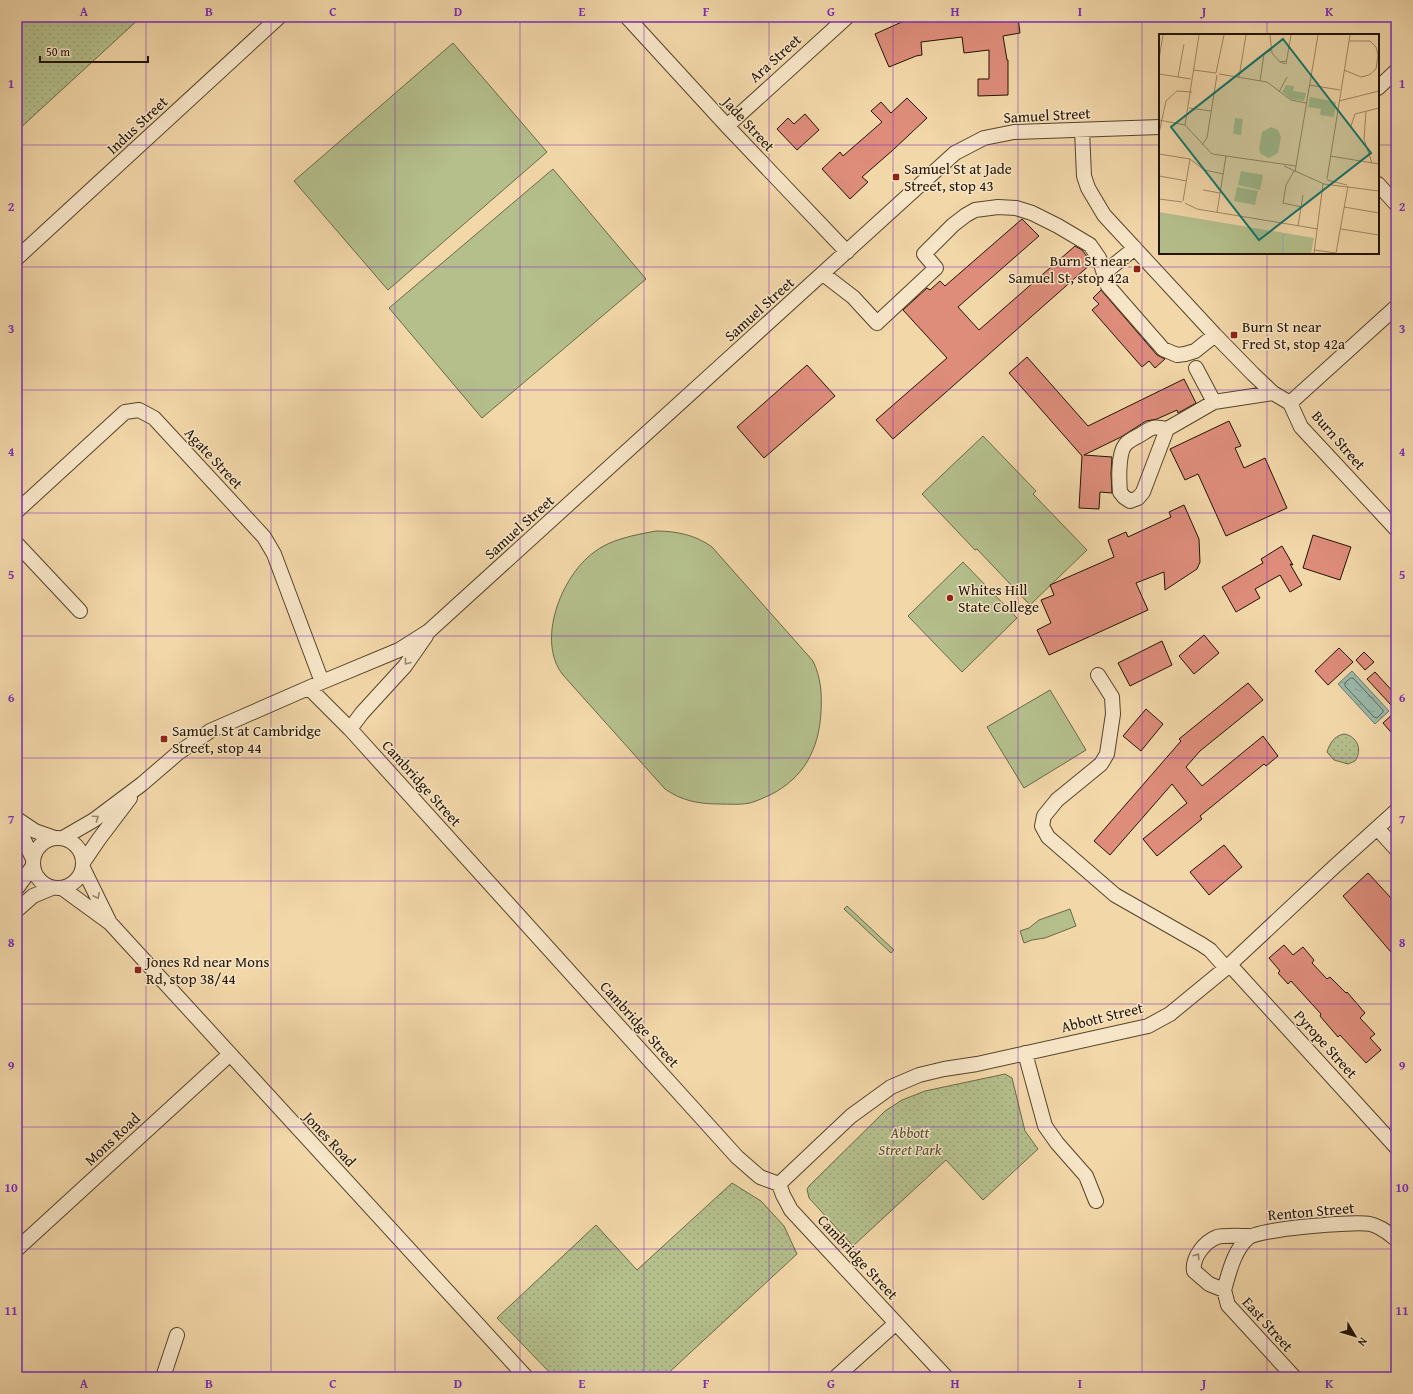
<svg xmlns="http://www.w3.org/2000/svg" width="1413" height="1394" font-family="'Gentium Book Plus',serif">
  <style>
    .grass { fill: #b4bf8c; stroke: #6b6946 }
    .park { fill: url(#park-dots); stroke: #6b6946 }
    .water { fill: url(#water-ripples); stroke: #6b7767 }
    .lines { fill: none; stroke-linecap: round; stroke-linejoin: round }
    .shore { stroke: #5e6656; stroke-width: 1 }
    .building { fill: #de8d7b; stroke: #221300 }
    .minor-casing { stroke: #56442a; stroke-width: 16 }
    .minor { stroke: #f7e5c7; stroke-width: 14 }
    .oneway { stroke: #97866d }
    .grid { fill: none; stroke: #7b2cbf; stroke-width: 1; stroke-opacity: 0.55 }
    .poi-dot { fill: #8f2418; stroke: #f7e5c7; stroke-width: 1.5 }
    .labels { text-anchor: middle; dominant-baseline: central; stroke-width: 3; stroke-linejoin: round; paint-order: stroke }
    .street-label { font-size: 15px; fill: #221300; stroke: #f7e5c7 }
    .poi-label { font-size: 15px; fill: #221300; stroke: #f7e5c7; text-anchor: start }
    .park-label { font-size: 15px; font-style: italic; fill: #554f31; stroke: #f7e5c7 }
    .inset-river { fill: none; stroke: #9bb9ab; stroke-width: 2 }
    .inset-road { fill: none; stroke: #9f8965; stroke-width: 1 }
    .view { fill: #0f766e; fill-opacity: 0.15; stroke: #0f766e; stroke-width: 2 }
    .inset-edge { fill: none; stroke: #221300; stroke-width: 2 }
    .neatline { fill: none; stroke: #7b2cbf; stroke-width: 1.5 }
    .grid-label { font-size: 13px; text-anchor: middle; font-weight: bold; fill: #7b2cbf }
  </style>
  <defs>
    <pattern id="park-dots" width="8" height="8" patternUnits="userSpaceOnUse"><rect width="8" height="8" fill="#b4bf8c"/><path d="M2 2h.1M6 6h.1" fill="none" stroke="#9aa377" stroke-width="1.8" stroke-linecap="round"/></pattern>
    <pattern id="water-ripples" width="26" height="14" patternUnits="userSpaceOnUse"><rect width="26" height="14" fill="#9bb9ab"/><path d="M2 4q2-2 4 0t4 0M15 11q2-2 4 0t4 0" fill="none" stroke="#859e91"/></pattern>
  </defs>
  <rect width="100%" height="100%" fill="#f2d7a9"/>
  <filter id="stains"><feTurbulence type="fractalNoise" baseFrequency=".005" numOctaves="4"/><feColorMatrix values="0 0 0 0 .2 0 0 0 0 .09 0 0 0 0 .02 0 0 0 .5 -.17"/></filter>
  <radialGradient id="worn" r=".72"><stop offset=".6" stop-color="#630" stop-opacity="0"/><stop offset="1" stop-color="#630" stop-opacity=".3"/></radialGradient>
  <path class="grass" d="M453,43L547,152L388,290L294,181Z
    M553,169L646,279L482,418L389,308Z
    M983,436L1036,491L1033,494L1087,550L1030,605L977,549L975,550L922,494Z
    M656,531C676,531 696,535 712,547L813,661C821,678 822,693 821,712C819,749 804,778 770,795C763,798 757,801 750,803C740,805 730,804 720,804C699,804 682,801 665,789L563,675C536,641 561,577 593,553C610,539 635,535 656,531Z
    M963,562L1017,618L962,672L908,616Z
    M1050,690L1086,750L1024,788L987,727Z
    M847,906L894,950L891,953L844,909Z
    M1070,909L1076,926L1045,938L1032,940L1024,943L1020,931L1029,928L1039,920Z"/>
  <path class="park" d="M17,17H141L17,131Z
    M1344,734C1357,736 1363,750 1355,761L1348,764L1334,760L1327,752C1330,743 1334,736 1344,734Z
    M1005,1074L1012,1078L1025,1131L1038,1149L983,1200L946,1160L853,1246L809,1198L807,1189L809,1186L885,1111L902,1100L925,1091Z
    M732,1183L761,1201L784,1226L797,1254L664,1377H554L497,1318L596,1225L637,1270Z"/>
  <path class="water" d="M1352,671L1389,711L1375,724L1338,684Z"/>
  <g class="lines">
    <path class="shore" d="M1351,678H1353L1383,710V712L1377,718L1374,717L1345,686V683Z"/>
  </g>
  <path class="building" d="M904,17H1018L1020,33L1003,36L1007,60H1008V95L978,96V79H989V50L964,53L962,37L921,42L922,55L916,56L889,67L875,34L904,21Z
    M907,98L927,118L893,150L862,177L868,182L850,199L822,169L840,152L843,156L882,122L871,111L881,102L891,113Z
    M805,114L819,130L797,150L777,129L788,118L794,124Z
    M1022,219L1039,236L958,307L979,330L1075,246L1082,250L1092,263L893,439L876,420L947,358L903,310L927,288L930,290L940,281L945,286Z
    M1101,290L1157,355L1165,359L1155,368L1149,361L1142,367L1092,310L1099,304L1093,298Z
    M1027,357L1088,426L1184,379L1196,403L1178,413L1177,410L1157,419L1146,421L1121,437L1084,455L1112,457L1111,474L1112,493L1100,492L1099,509L1079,508L1082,456L1009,373Z
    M807,365L835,396L764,458L737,427Z
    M1229,421L1241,446L1235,448L1244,468L1265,458L1287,508L1226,536L1198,474L1185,480L1170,449Z
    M1184,505L1199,539L1200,562L1197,569L1165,590L1164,572L1136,583L1148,610L1049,655L1037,630L1051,623L1041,600L1054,595L1050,585L1114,557L1108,540L1126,532L1128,537L1171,517L1169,512Z
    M1313,535L1351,547L1340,580L1303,568Z
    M1282,546L1293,565L1290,564L1302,585L1290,592L1280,575L1255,589L1260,598L1236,612L1222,587L1263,563L1261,559Z
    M1204,635L1219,653L1194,674L1179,656Z
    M1162,641L1172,665L1130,686L1118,663Z
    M1339,648L1353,662L1328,685L1315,671Z
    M1364,652L1374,662L1365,670L1356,660Z
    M1375,672L1396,695V701L1391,705L1367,679Z
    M1248,683L1263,700L1200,751L1186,767L1202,786L1263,736L1278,756L1266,766L1264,764L1200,816L1202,819L1157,856L1143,839L1187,803L1172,784L1110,855L1094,841L1181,741L1179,739Z
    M1146,709L1163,724L1141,751L1123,736Z
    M1396,711V738L1383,723Z
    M1224,845L1242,867L1209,895L1190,872Z
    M1368,873L1391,898L1396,893V958L1343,896Z
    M1284,945L1293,955L1303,947L1314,960L1312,963L1327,979L1330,977L1346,993L1347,992L1365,1013L1360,1018L1375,1034L1370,1038L1381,1050L1366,1063L1340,1035L1338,1037L1320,1016L1321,1014L1291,981L1288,984L1278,973L1280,971L1269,958Z"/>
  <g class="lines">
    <g class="minor-casing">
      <path id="minor" d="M627,17L727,126L847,252
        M1378,88L1396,71
        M727,126L847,17
        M1082,130L1084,176L1088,188L1104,215L1215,335L1253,374L1273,393L1290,403L1301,427L1396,529
        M1378,184L1396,204
        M17,258L279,17
        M1104,273L1135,248
        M823,274L853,297L877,323L936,268L924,254L953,225L966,215L975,210L998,207L1016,208L1032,213L1058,226L1090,245L1099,258L1108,286L1163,349L1177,355L1185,354L1195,351L1215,335
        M1196,368L1214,402
        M1290,403L1396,307
        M1167,429C1152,426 1153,427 1140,435C1135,438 1129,440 1125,445C1118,454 1119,481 1120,492L1124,497L1130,501L1138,498L1143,492L1167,429L1214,402L1273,393
        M17,511L125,412L139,410L154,418L264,537L274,554L322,682
        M17,544L80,611
        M1098,675L1112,697L1113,714L1107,754L1101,764L1057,800L1044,816L1042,826L1048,837L1115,895L1201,944L1210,950L1226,968
        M309,688L350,729L737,1157L760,1177L779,1184
        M350,729L362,713L405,666L426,636
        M17,819L35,831L55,838
        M18,820L24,840L33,859
        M1377,828L1396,849
        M33 863a25 25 0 1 1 50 0a25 25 0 1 1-50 0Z
        M63,838L94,820L142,784L178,753L210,731L322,682L399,650L429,631L955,153L984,138L1014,132L1160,127
        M84,861L99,839L130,798
        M83,868L109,921
        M17,888L33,866
        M62,888L110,923L526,1377
        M17,910L33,896L52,888
        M1230,965L1396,1147
        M1025,1053L1045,1126L1057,1143L1086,1176L1096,1201
        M779,1184L851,1116L891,1087L919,1075L944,1069L977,1064L1148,1026L1170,1014L1226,968L1334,867L1396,811
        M779,1184L783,1195L791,1210L946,1377
        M17,1249L229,1055
        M1224,1290C1229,1273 1234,1250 1248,1238C1257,1229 1355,1221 1370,1224C1380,1226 1388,1233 1396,1239
        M1224,1290L1228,1305L1294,1377
        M1224,1290L1209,1284L1194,1271C1192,1258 1204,1242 1217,1237C1223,1235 1242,1236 1249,1236
        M163,1377L177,1335
        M836,1377L896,1323"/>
    </g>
    <use href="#minor" class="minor"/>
  </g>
  <defs><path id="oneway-chevron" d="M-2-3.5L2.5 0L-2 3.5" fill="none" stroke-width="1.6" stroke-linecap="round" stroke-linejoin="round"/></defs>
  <g class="oneway">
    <use href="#oneway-chevron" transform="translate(407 662) rotate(127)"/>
    <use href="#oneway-chevron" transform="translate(96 818) rotate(-35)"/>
    <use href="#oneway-chevron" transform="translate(97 896) rotate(63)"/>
    <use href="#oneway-chevron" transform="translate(1197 1256) rotate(-56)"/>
  </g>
  <path class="grid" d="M146,17V1377M271,17V1377M395,17V1377M520,17V1377M644,17V1377M769,17V1377M893,17V1377M1018,17V1377M1142,17V1377M1267,17V35M17,145H1160M1378,145H1396M1267,253V1377M17,267H1396M17,390H1396M17,513H1396M17,636H1396M17,758H1396M17,881H1396M17,1004H1396M17,1127H1396M17,1249H1396"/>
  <g class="poi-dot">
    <rect x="892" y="173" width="8" height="8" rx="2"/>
    <rect x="1133" y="265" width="8" height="8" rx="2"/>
    <rect x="1230" y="331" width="8" height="8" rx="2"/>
    <circle cx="950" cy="598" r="4"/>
    <rect x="160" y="735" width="8" height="8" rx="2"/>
    <rect x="134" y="966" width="8" height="8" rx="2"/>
  </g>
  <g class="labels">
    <g class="street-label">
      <text transform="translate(775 58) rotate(-42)">Ara Street</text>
      <text transform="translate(1047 115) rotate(-3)">Samuel Street</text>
      <text transform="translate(749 124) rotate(47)">Jade Street</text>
      <text transform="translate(137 125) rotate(-43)">Indus Street</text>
      <text transform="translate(759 309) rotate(-42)">Samuel Street</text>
      <text transform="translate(1339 440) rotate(49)">Burn Street</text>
      <text transform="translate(214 458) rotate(47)">Agate Street</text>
      <text transform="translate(519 527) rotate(-42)">Samuel Street</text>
      <text transform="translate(422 783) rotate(48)">Cambridge Street</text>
      <text transform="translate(1102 1017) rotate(-14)">Abbott Street</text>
      <text transform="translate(640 1024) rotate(48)">Cambridge Street</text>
      <text transform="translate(1326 1044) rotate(48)">Pyrope Street</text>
      <text transform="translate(112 1139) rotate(-43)">Mons Road</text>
      <text transform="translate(330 1139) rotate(47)">Jones Road</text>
      <text transform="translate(1311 1211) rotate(-5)">Renton Street</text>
      <text transform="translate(858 1257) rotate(47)">Cambridge Street</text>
      <text transform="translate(1268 1324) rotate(48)">East Street</text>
    </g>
    <g class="poi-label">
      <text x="904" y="168">Samuel St at Jade<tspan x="904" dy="17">Street, stop 43</tspan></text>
      <text x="1129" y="260" text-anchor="end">Burn St near<tspan x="1129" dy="17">Samuel St, stop 42a</tspan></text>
      <text x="1242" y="326">Burn St near<tspan x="1242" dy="17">Fred St, stop 42a</tspan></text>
      <text x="958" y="589">Whites Hill<tspan x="958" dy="17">State College</tspan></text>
      <text x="172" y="730">Samuel St at Cambridge<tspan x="172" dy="17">Street, stop 44</tspan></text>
      <text x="146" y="961">Jones Rd near Mons<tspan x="146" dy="17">Rd, stop 38/44</tspan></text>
    </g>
    <g class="park-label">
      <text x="910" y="1132">Abbott<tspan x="910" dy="17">Street Park</tspan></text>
    </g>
  </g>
  <g transform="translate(1159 34)">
    <rect width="220" height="220" fill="#f2d7a9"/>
    <path d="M76,84L84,85L82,101L74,100ZM112,93L119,96L122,103L119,119L110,124L102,120L100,115L103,98ZM82,137L104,141L101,156L79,151ZM78,153L99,157L96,171L75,167Z" fill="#b4bf8c"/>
    <path d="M127,51L135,52L134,57L147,59L145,67L132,65L123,58ZM151,63L177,68L175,83L161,81L162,75L149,73ZM0,178L155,204L152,219H0Z" fill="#b4bf8c"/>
    <path class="inset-river" d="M124,219V200"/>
    <path class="inset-road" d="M111,1L113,19L121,28L127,27M0,25L4,1M121,28L127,30L132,1M34,36L57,39M185,36L202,43L210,41L217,35L219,21L217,13L211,7H190M57,39L65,1M0,40L32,45M60,40L108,48L132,66L147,69M19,43L25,10M80,43L87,1M101,47L105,20L112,16M150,51L181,56M120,58L128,43M180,67L220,57M30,74L52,77M207,77L205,105L213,129M0,86L26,91L53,120L137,132M26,91L40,1M192,92L196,80L220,74M0,99L7,67L18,57L33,58M43,111L48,104L58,41M0,120L31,125L45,136L65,140M171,122L220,130M125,132L165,150L220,157M135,137L127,151L124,169L143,173M136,138L159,1M0,142L28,147M168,145L191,1M168,146L188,151M44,156L61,159M0,165L23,168M24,167L31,125M26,169L38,175L159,195M185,173L220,179M58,178L67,122M139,192L144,161M182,195L220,201M155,216L177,219M155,219L164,150M177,219L189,152"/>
    <path class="view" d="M124,5L212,119L100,206L12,93Z"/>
    <rect width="220" height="220" class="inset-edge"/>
  </g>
  <rect width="1413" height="1394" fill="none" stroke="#f2d7a9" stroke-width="44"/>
  <g transform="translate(1355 1336) rotate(128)" stroke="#f7e5c7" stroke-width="3" paint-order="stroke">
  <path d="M0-3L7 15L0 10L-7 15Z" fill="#221300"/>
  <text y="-6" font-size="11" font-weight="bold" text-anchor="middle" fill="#221300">N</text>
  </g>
  <path d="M40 56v6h108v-6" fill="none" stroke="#221300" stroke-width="2"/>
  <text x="46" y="56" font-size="12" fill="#221300" stroke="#f7e5c7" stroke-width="3" paint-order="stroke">50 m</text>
  <rect x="22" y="22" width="1369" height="1350" class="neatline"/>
  <g class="grid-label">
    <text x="84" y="16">A</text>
    <text x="209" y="16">B</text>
    <text x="333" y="16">C</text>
    <text x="458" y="16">D</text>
    <text x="582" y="16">E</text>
    <text x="706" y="16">F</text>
    <text x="831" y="16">G</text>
    <text x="955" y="16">H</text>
    <text x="1080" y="16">I</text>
    <text x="1204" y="16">J</text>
    <text x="1329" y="16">K</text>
    <text x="11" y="88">1</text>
    <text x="1402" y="88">1</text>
    <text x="11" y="211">2</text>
    <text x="1402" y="211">2</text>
    <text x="11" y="333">3</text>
    <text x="1402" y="333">3</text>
    <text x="11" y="456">4</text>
    <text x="1402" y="456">4</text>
    <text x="11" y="579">5</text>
    <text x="1402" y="579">5</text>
    <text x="11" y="702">6</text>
    <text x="1402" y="702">6</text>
    <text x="11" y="824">7</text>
    <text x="1402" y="824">7</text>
    <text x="11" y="947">8</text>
    <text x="1402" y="947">8</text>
    <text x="11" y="1070">9</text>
    <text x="1402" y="1070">9</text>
    <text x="11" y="1192">10</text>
    <text x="1402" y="1192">10</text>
    <text x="11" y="1315">11</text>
    <text x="1402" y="1315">11</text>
    <text x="84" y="1388">A</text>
    <text x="209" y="1388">B</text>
    <text x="333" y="1388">C</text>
    <text x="458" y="1388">D</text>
    <text x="582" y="1388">E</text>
    <text x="706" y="1388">F</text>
    <text x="831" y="1388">G</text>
    <text x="955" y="1388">H</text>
    <text x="1080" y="1388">I</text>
    <text x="1204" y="1388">J</text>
    <text x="1329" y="1388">K</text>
  </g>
  <rect width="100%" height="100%" filter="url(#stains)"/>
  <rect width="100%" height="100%" fill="url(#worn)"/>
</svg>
